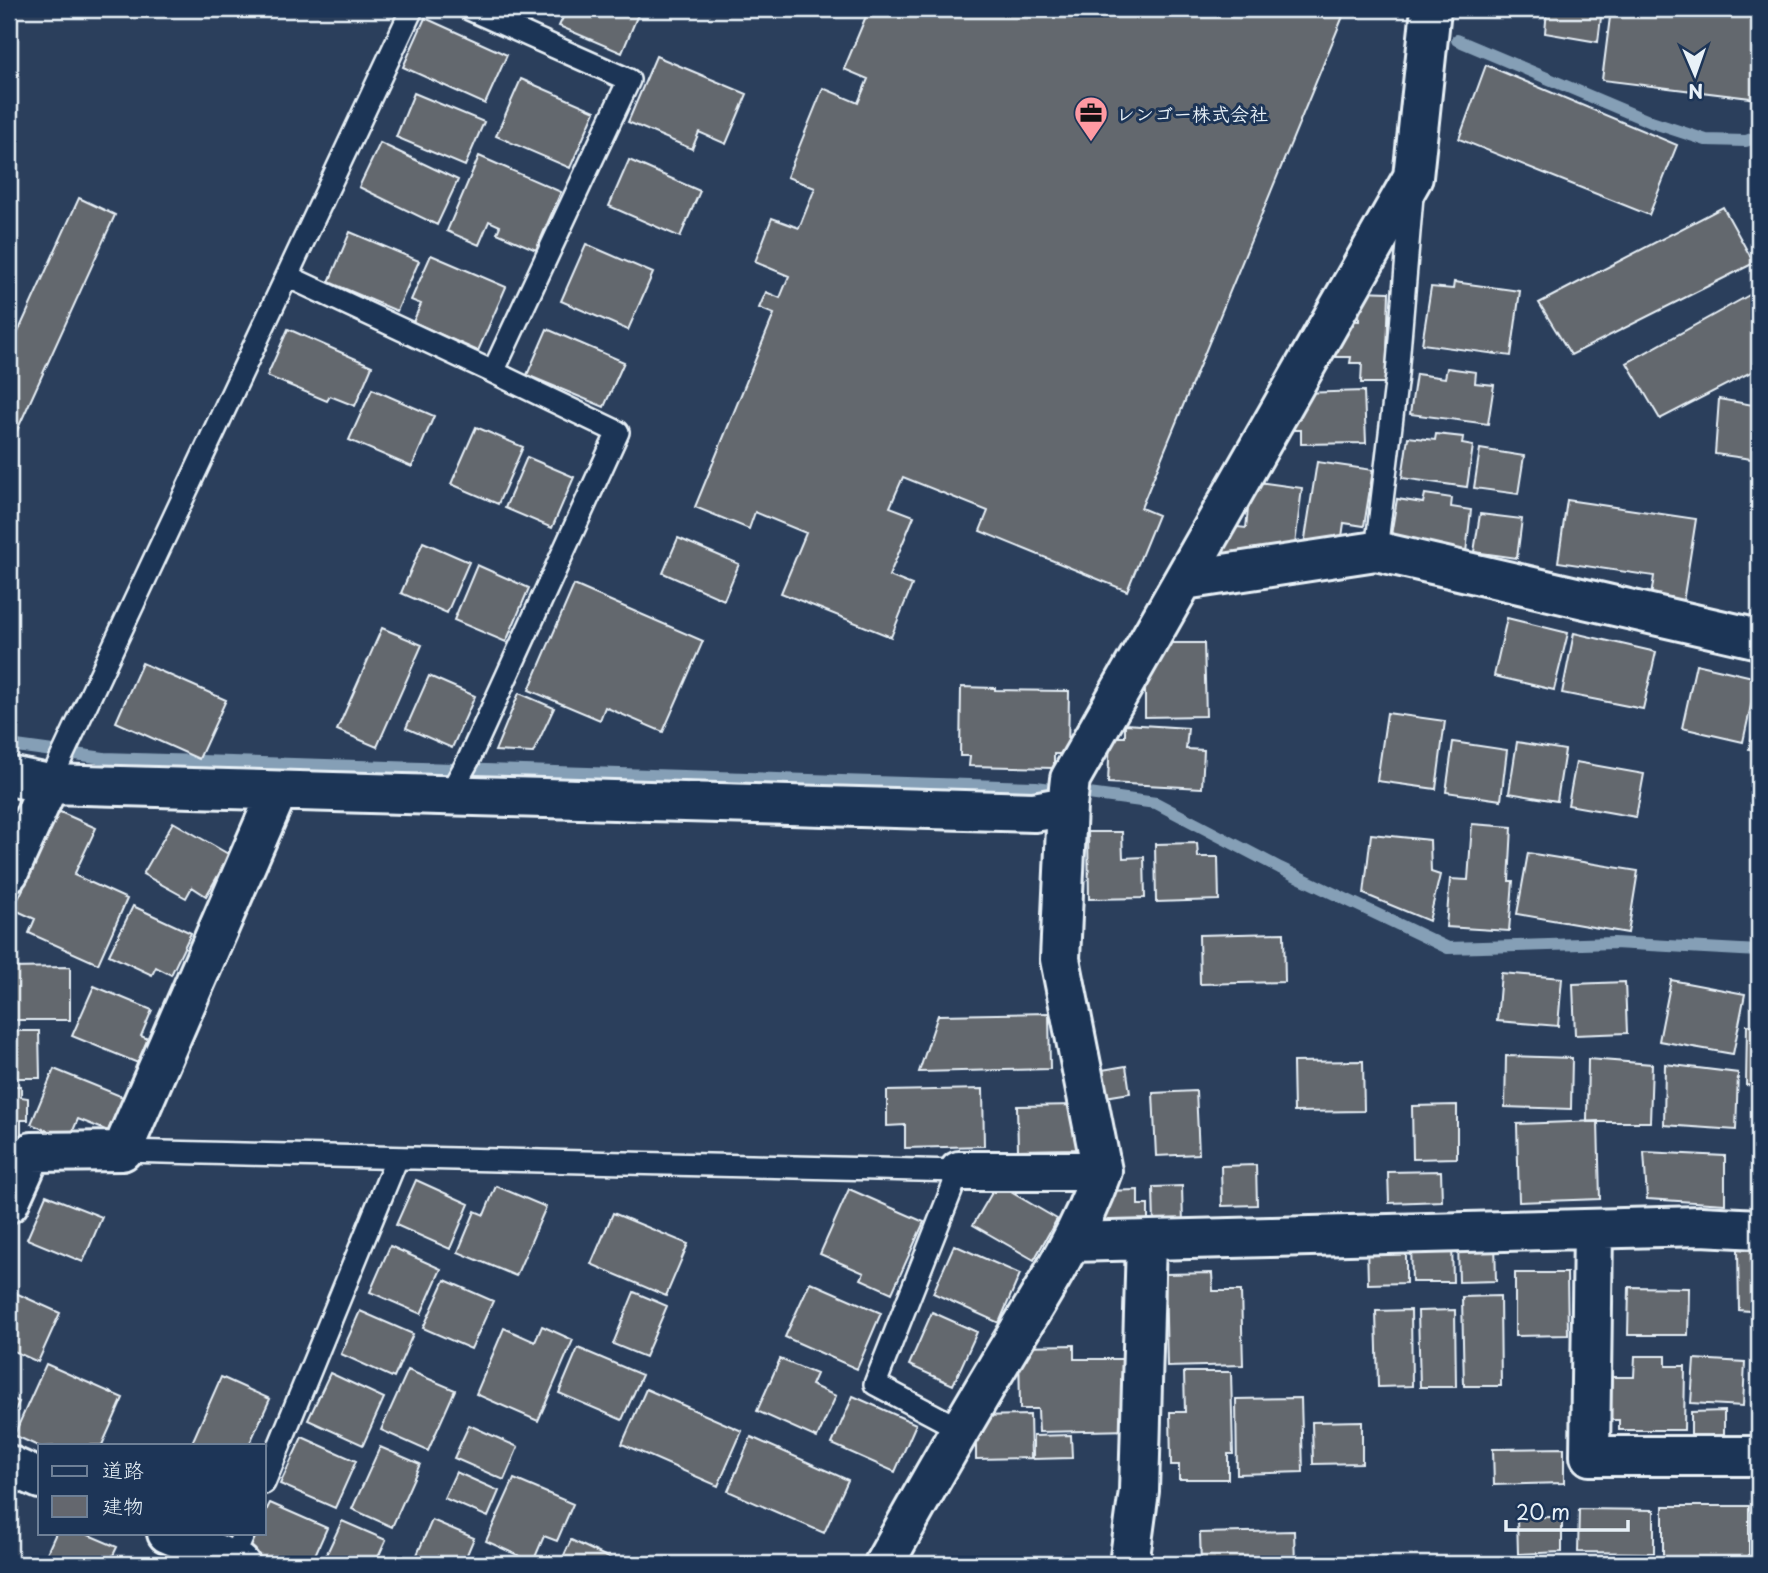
<svg xmlns="http://www.w3.org/2000/svg" width="1768" height="1573" font-family="'Playpen Sans','Klee One',sans-serif">
  <style>
    .lines { fill: none; stroke-linecap: round; stroke-linejoin: round }
    .stream { stroke: #859fb6; stroke-width: 12 }
    .building { fill: #64676e; stroke: #e8f1f8; stroke-width: 2 }
    .lane-casing { stroke: #e8f1f8; stroke-width: 26 }
    .street-casing { stroke: #e8f1f8; stroke-width: 44 }
    .lane { stroke: #1d3557; stroke-width: 21 }
    .street { stroke: #1d3557; stroke-width: 38 }
    .labels { text-anchor: middle; dominant-baseline: central; stroke-width: 6; stroke-linejoin: round; paint-order: stroke }
    .poi-label { font-size: 19px; font-weight: bold; fill: #e8f1f8; stroke: #1d3557; text-anchor: start }
  </style>
  <rect width="100%" height="100%" fill="#2b3f5c"/>
  <filter id="ink" filterUnits="userSpaceOnUse"><feTurbulence type="fractalNoise" baseFrequency=".0143" numOctaves="2"/><feDisplacementMap in="SourceGraphic" scale="14" xChannelSelector="R" yChannelSelector="G"/><feConvolveMatrix kernelMatrix="1 2 1 2 8 2 1 2 1" color-interpolation-filters="sRGB"/></filter>
  <g filter="url(#ink)">
    <g class="lines">
      <path class="stream" d="M1457,40L1651,122L1706,140L1746,141L1759,136
        M9,745L104,758L1036,787L1156,803L1280,868L1448,948L1614,943L1759,951"/>
    </g>
    <path class="building" d="M567,9H631L639,12L622,53L559,26Z
      M869,9H1346L1141,508L1158,515L1127,591L980,531L988,511L903,477L890,507L914,516L889,576L912,585L891,637L781,593L806,533L755,512L749,529L695,507L774,314L759,308L766,292L780,298L789,276L755,262L772,218L799,228L815,188L787,177L823,88L858,103L868,79L844,69Z
      M1547,9H1602L1598,42L1545,33Z
      M1611,9H1759V99L1602,80Z
      M425,18L507,55L485,104L403,67Z
      M656,56L747,94L726,144L699,132L692,149L628,122Z
      M1486,65L1677,145L1649,215L1459,139Z
      M521,79L595,111L570,168L496,136Z
      M414,93L484,122L465,166L396,137Z
      M380,143L458,180L437,225L359,187Z
      M479,156L561,192L536,250L497,233L500,226L489,221L479,245L447,231Z
      M629,160L700,191L680,237L609,206Z
      M79,198L115,215L9,448V352Z
      M1723,207L1754,263L1571,355L1539,303Z
      M350,232L419,261L397,311L329,282Z
      M586,244L653,273L628,330L561,301Z
      M431,255L506,287L478,351L413,322L421,304L411,300Z
      M1454,282L1520,291L1511,356L1422,344L1431,287L1453,289Z
      M1360,291L1389,292L1386,383H1361L1362,363H1350L1351,357H1335V339L1343,320L1359,321Z
      M1753,293L1759,304V368L1660,419L1627,363Z
      M288,329L372,366L355,406L330,396L327,401L267,376Z
      M547,329L624,362L604,407L527,375Z
      M1447,368L1476,372L1475,383L1494,385L1488,424L1410,414L1416,374L1445,378Z
      M372,389L434,416L412,467L349,440Z
      M1364,391L1366,443L1301,444V430H1293L1292,413H1301V393Z
      M1719,399L1759,406V460L1715,454Z
      M476,427L523,447L498,504L451,484Z
      M1436,434L1463,437L1462,444L1473,446L1467,487L1402,478L1408,437L1435,440Z
      M1480,449L1524,456L1518,494L1474,488Z
      M527,457L574,477L552,528L505,508Z
      M1317,462L1373,470L1364,526L1344,523L1340,550L1304,545Z
      M1251,481L1302,488L1294,553L1276,560L1224,553L1228,526L1246,528Z
      M1425,494L1452,498L1451,507L1471,510L1466,552L1390,541L1397,499L1423,503Z
      M1567,500L1696,519L1683,602L1651,597L1654,576L1558,562Z
      M1480,514L1522,519L1517,558L1474,552Z
      M678,538L739,564L724,600L663,573Z
      M423,542L469,562L447,613L401,593Z
      M477,565L529,588L506,642L454,620Z
      M574,585L703,641L663,732L605,707L600,720L529,690Z
      M1507,618L1568,633L1554,690L1494,676Z
      M382,628L422,645L377,747L337,730Z
      M1574,633L1656,652L1643,709L1562,693Z
      M1162,643H1204L1206,716L1145,717V670Z
      M142,663L226,700L199,759L116,722Z
      M1696,664L1757,678L1743,742L1682,728Z
      M429,676L475,696L452,748L406,728Z
      M961,687L995,688V690L1069,691L1068,754H1054V768L969,766L970,756H960Z
      M519,693L554,708L533,753L495,751Z
      M1759,710V751L1749,749Z
      M1387,713L1445,721L1436,789L1377,781Z
      M1125,724L1188,728L1186,749L1204,750L1202,788L1108,783L1110,737H1125Z
      M1453,742L1507,750L1501,800L1446,792Z
      M1517,742L1565,750L1557,801L1509,793Z
      M1576,762L1644,774L1636,817L1568,805Z
      M58,811L96,828L74,875L127,899L98,964L29,933L35,919L13,909L24,887L16,884L34,863Z
      M173,822L230,855L206,896L192,887L186,898L143,874Z
      M1472,824L1512,827L1509,881H1513L1509,931L1446,927L1450,879L1468,880Z
      M1088,832H1122L1123,858L1144,857L1145,898L1089,899Z
      M1371,834L1430,840L1431,872L1440,875L1429,921L1364,894Z
      M1197,843L1198,857H1218L1219,900L1156,902L1155,844Z
      M1528,853L1638,871L1628,933L1517,914Z
      M133,906L191,933L171,975L156,967L152,975L109,955Z
      M1284,933L1285,982L1200,984L1199,935Z
      M70,967V1020H9V968Z
      M1501,973L1562,978L1558,1026L1497,1021Z
      M1671,980L1745,994L1733,1054L1659,1041Z
      M1625,982L1627,1033L1575,1035L1573,984Z
      M94,986L152,1010L141,1036L148,1039L138,1063L72,1036Z
      M1049,1013L1050,1069L919,1072L938,1015Z
      M1747,1025L1759,1026V1086L1746,1085Z
      M9,1031H39L40,1078H9Z
      M1506,1056L1572,1058L1571,1109L1505,1107Z
      M1588,1059L1652,1064L1650,1122H1587Z
      M1363,1061L1364,1111L1294,1112L1293,1062Z
      M1665,1064L1738,1073L1736,1130L1664,1125Z
      M1126,1066L1130,1093L1105,1097L1102,1070Z
      M54,1069L123,1097L108,1131L78,1119L69,1140L31,1124Z
      M9,1086H21V1097L28,1098V1120H21V1137H9Z
      M983,1089L984,1146L905,1148V1125L887,1126V1091Z
      M1196,1091L1199,1154L1156,1156L1153,1093Z
      M1078,1105L1079,1149L1018,1150L1017,1106Z
      M1457,1105V1158L1413,1159L1412,1106Z
      M1598,1121L1600,1199L1519,1202L1517,1124Z
      M1644,1152L1725,1156V1204L1647,1199Z
      M1256,1165L1257,1205L1222,1206L1221,1166Z
      M1441,1171L1442,1201L1389,1203L1388,1172Z
      M416,1180L469,1204L450,1249L396,1225Z
      M997,1184L1057,1219L1034,1260L973,1225Z
      M496,1186L546,1207L516,1276L458,1252L475,1211L484,1215Z
      M1182,1186L1183,1225H1154L1153,1187Z
      M849,1189L924,1222L892,1293L861,1279L864,1273L820,1254Z
      M1138,1190V1205H1148V1229L1105,1230L1104,1191Z
      M46,1195L102,1217L83,1262L27,1239Z
      M613,1213L688,1244L666,1296L591,1264Z
      M1406,1242V1283L1368,1284L1367,1243Z
      M1452,1242L1453,1282H1412L1411,1243Z
      M1458,1242H1495L1496,1281L1459,1282Z
      M954,1245L1020,1274L999,1323L933,1293Z
      M390,1246L441,1269L421,1314L370,1292Z
      M1738,1249L1759,1251V1312L1739,1310Z
      M1212,1273L1213,1291H1241L1243,1365L1167,1367L1165,1274Z
      M1515,1273H1567L1568,1335L1515,1336Z
      M445,1280L493,1301L471,1349L423,1328Z
      M810,1282L881,1313L857,1369L785,1337Z
      M1629,1287L1689,1288L1688,1335H1628Z
      M9,1290L60,1313L38,1362L9,1349Z
      M634,1292L667,1306L645,1357L613,1344Z
      M1500,1296L1501,1386H1464L1462,1297Z
      M1411,1310L1412,1386L1378,1387L1376,1311Z
      M1455,1310L1456,1387H1420L1418,1311Z
      M360,1311L413,1334L394,1378L341,1354Z
      M932,1312L977,1332L953,1385L909,1365Z
      M542,1326L573,1340L538,1421L476,1394L504,1328L535,1342Z
      M1074,1345V1359H1131L1132,1430L1039,1432L1038,1409H1020L1019,1346Z
      M578,1348L642,1375L622,1420L559,1393Z
      M1635,1356H1666V1366H1685L1684,1430H1619V1420H1605L1606,1377H1634Z
      M780,1359L816,1374L811,1385L836,1396L817,1438L757,1411Z
      M1694,1359L1745,1362L1743,1406L1691,1403Z
      M46,1364L123,1398L102,1445L40,1447L14,1435Z
      M408,1370L455,1390L428,1451L381,1430Z
      M1184,1372H1231L1233,1454H1228V1479H1179V1465H1171L1170,1412H1185Z
      M330,1373L384,1398L363,1445L308,1420Z
      M221,1377L270,1399L249,1445H191Z
      M646,1389L742,1431L718,1486L622,1444Z
      M1759,1392V1432L1754,1433V1393Z
      M853,1396L916,1424L895,1472L832,1444Z
      M9,1397L19,1402L9,1423Z
      M1301,1398L1303,1472L1237,1474L1236,1399Z
      M1724,1411V1435H1691V1412Z
      M1030,1415L1031,1458L976,1459V1416Z
      M1362,1421V1463L1313,1464L1312,1422Z
      M469,1425L518,1447L504,1480L454,1458Z
      M1071,1435L1072,1458L1033,1459V1436Z
      M302,1437L356,1461L335,1508L280,1484Z
      M751,1437L848,1480L824,1533L728,1491Z
      M380,1447L420,1464L392,1527L352,1509Z
      M1564,1448V1483L1494,1485L1493,1449Z
      M456,1472L499,1491L488,1517L444,1498Z
      M514,1479L573,1504L557,1541L544,1536L533,1562L486,1541Z
      M270,1503L327,1528L311,1564H274L247,1552L256,1533H264V1515Z
      M1663,1506H1749V1564H1663Z
      M1579,1509L1654,1510V1553L1578,1552Z
      M1517,1517H1562V1552L1518,1554Z
      M432,1520L474,1538L463,1564H413Z
      M342,1521L386,1540L375,1564H322Z
      M1294,1531L1295,1564H1201L1200,1533Z
      M56,1533H84L117,1547L109,1564H42Z
      M571,1540L622,1564H560Z
      M122,1557L139,1564H118Z"/>
    <g class="lines">
      <g class="lane-casing">
        <path id="lane" d="M287,276L493,372
          M1376,551L1397,375L1412,196
          M49,784L412,9
          M449,795L468,761L618,432L493,372L629,80L469,9
          M122,1151L959,1171L875,1384L960,1429
          M264,1483L397,1158
          M232,1561L244,1533"/>
      </g>
      <g class="street-casing">
        <path id="street" d="M1184,580L1376,551L1759,639
          M9,776L49,784
          M9,872L49,784L1034,812L1067,806
          M959,1171H1102
          M9,1203L32,1152L122,1151L278,791
          M1593,1229L1590,1456H1759
          M1071,1242L1701,1226L1759,1229
          M9,1465L40,1479
          M167,1533L240,1564
          M884,1564C920,1499 957,1434 996,1369C1034,1305 1077,1242 1102,1171L1060,959L1067,806L1070,779L1413,177L1431,9
          M1129,1564L1139,1491L1146,1241"/>
      </g>
      <use href="#lane" class="lane"/>
      <use href="#street" class="street"/>
    </g>
  </g>
  <defs>
    <g id="office-pin" transform="scale(1.75)"><path d="M0 17L-7.5 6A9.5 9.5 0 1 1 7.5 6Z" fill="#ff9aa2" stroke="#1d3557"/><path d="M-6-3h4V-5.5h4V-3h4V5H-6ZM-1-4.5V-3h2v-1.5ZM-6 0V1H6V0Z" fill="#111"/></g>
  </defs>
  <g fill-rule="evenodd">
    <use href="#office-pin" x="1091" y="113"/>
  </g>
  <g class="labels">
    <g class="poi-label">
      <text x="1116" y="113">レンゴー株式会社</text>
    </g>
  </g>
  <rect width="1768" height="1573" fill="none" stroke="#1d3557" stroke-width="35"/>
  <rect x="18" y="18" width="1733" height="1538" fill="none" stroke="#e8f1f8" stroke-width="2.5" filter="url(#ink)"/>
  <rect x="38" y="1444" width="228" height="91" fill="#1d3557" stroke="#6e8097" stroke-width="2"/>
  <rect x="52" y="1466" width="35" height="10" fill="#1d3557" stroke="#6e8097" stroke-width="2"/>
  <text x="102" y="1478" font-size="21" fill="#e8f1f8">道路</text>
  <rect x="52" y="1496" width="35" height="21" fill="#64676e" stroke="#6e8097" stroke-width="2"/>
  <text x="102" y="1514" font-size="21" fill="#e8f1f8">建物</text>
  <g transform="translate(1695 74) rotate(178)" stroke="#1d3557" stroke-width="5" paint-order="stroke">
  <path d="M0-5L12 26L0 18L-12 26Z" fill="#e8f1f8"/>
  <text y="-10" font-size="19" font-weight="bold" text-anchor="middle" fill="#e8f1f8">N</text>
  </g>
  <path d="M1506 1520v10h122v-10" fill="none" stroke="#e8f1f8" stroke-width="3.5"/>
  <text x="1516" y="1520" font-size="21" fill="#e8f1f8" stroke="#1d3557" stroke-width="5" paint-order="stroke">20 m</text>
</svg>
